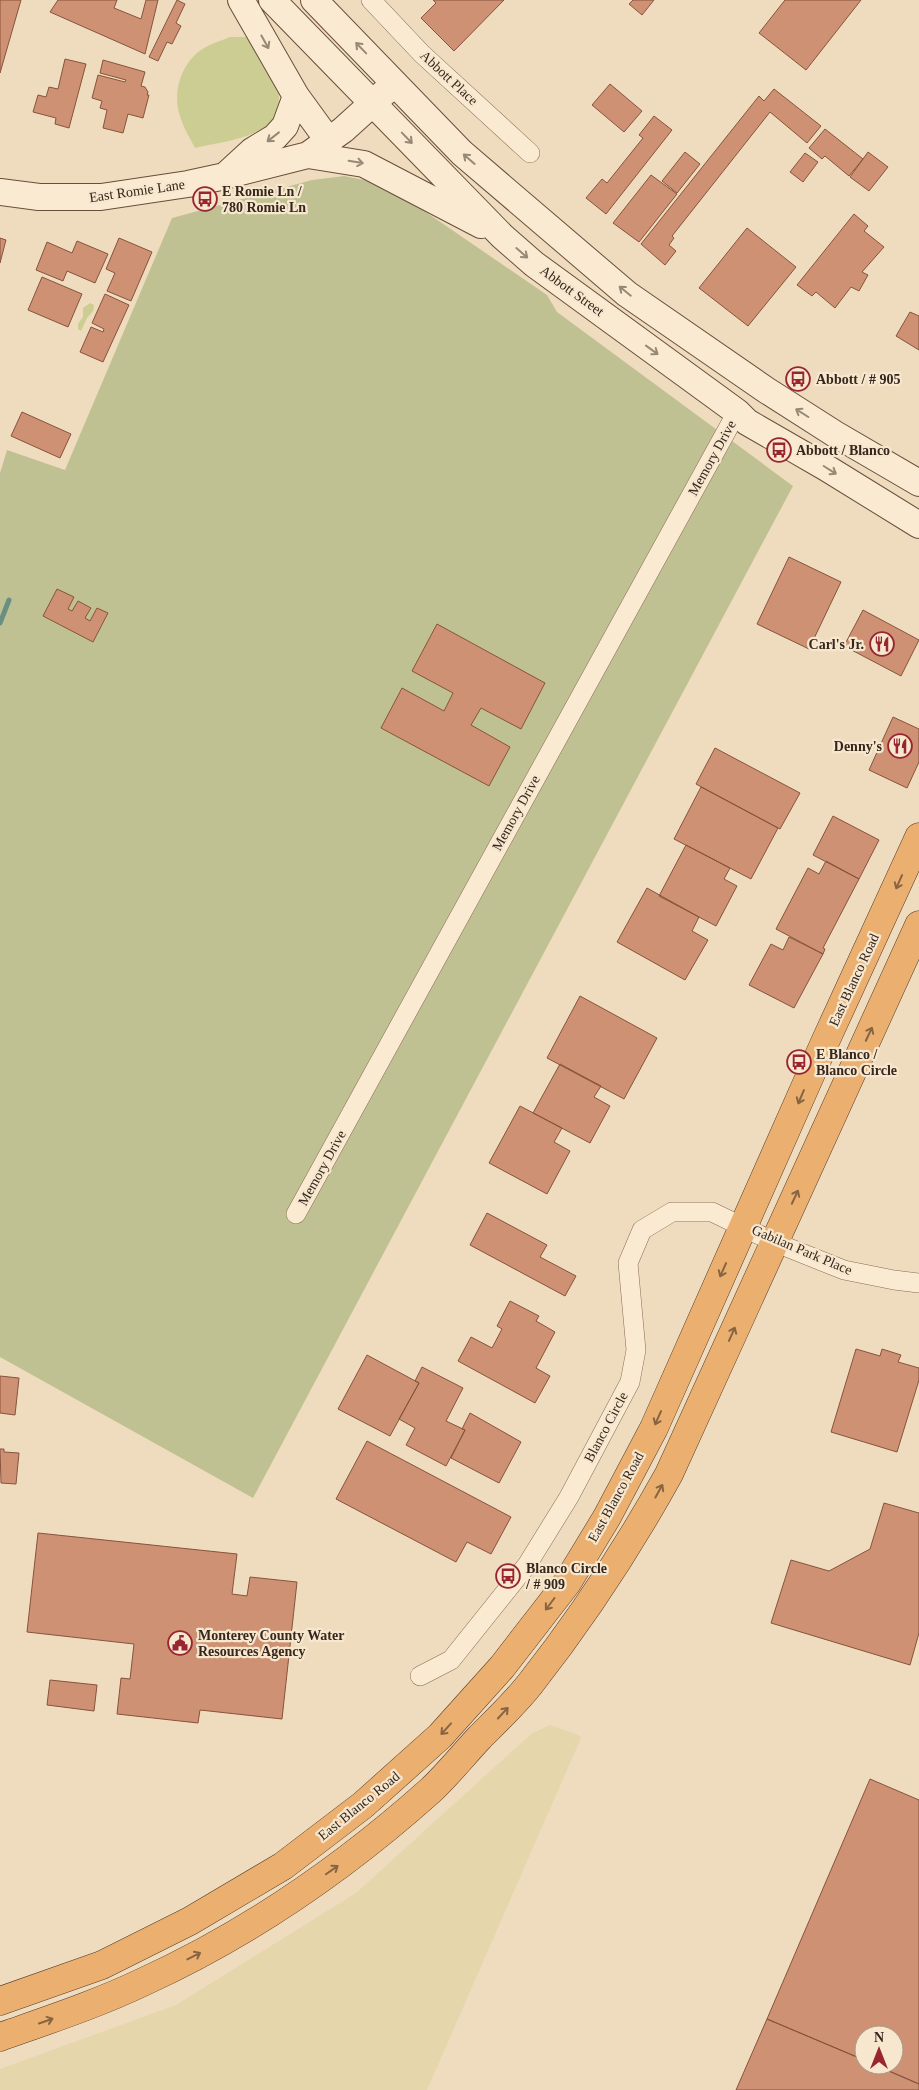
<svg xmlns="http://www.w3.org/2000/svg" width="919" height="2090" font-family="'Times New Roman',serif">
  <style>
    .farmland { fill: #e5d6ab }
    .green { fill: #cbcd92 }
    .cemetery { fill: #c0c192 }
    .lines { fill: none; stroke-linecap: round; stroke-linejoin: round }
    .stream { stroke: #698e82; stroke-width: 5 }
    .building { fill: #ce9173; stroke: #87533c }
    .minor-casing { stroke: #886c56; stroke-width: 20 }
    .secondary-casing { stroke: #694e3a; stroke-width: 28 }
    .trunk-casing { stroke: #553b2b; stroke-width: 29 }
    .minor { stroke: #faead1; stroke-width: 19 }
    .secondary { stroke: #faead1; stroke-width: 26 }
    .trunk { stroke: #ebb070; stroke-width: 28 }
    .oneway { stroke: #988876 }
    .oneway2 { stroke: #876442 }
    .labels { text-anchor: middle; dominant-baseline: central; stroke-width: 4.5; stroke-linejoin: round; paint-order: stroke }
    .street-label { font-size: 14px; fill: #36261c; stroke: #f6e7ce }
    .poi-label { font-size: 14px; font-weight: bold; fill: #36261c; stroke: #f6e7ce; text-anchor: start }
  </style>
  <rect width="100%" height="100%" fill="#efdcbe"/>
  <path class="farmland" d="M550,1725L579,1735L581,1738L427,2090H0V2069L176,2005L356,1893L531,1734Z"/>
  <path class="green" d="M230,37H249C258,52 270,67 277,83C279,88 279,96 279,102C277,138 222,141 195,148C190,138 183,127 180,116C172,93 181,64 201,50C210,44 220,41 230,37Z
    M90,303L94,305L93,311L87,318L81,331L78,329V324L83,317V308Z"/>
  <path class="cemetery" d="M344,176L374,182L398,193L547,295L557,312L793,486L253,1498L0,1357V473L7,450L65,470L172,218L312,180Z"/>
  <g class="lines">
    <path class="stream" d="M0,623L9,600"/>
  </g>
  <path class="building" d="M0,0H21L0,73Z
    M58,0H117L114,8L141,19L146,0H158L145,54L50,12Z
    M177,0L185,4L176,23L181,26L172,44L167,42L158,61L149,57Z
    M433,0H504L454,51L421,18L436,3Z
    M633,0H654L642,15L629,4Z
    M785,0H861L806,70L759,33Z
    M65,59L86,64L69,128L55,124L56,118L33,112L38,95L46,97L49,87L58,89Z
    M103,60L145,72L141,86L145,87L148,92L147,95H149L143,118L128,114L123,133L103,128L107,110L100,108L102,101L92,98L98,75L125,82L126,80L100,73Z
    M610,84L642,111L624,132L592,105Z
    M774,89L821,126L807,143L770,112L672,236L674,238L669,245L676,251L665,265L641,244L759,96L764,101Z
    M654,116L672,130L606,214L586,198L602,179L607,183L643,138L639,135Z
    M825,129L863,159L849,176L825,156L822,159L809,148Z
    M685,152L700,164L677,193L662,181Z
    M868,152L888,167L869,191L850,177Z
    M805,153L818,162L803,182L790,172Z
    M651,175L677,194L639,242L613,223Z
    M854,214L868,226L864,231L884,247L862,272L868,275L859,291L851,287L835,308L816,292L812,296L797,285Z
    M747,228L796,267L748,326L699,288Z
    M0,238L6,240L0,263Z
    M119,238L152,252L131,301L107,291L115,273L106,269Z
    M77,241L108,254L95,283L67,271L63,281L36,270L47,242L72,253Z
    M42,277L82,294L68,327L28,310Z
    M105,294L129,305L103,362L80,352L91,327L103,332L104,329L92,323Z
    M910,312L919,316V350L896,336Z
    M22,412L71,434L60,458L11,436Z
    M789,557L841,582L809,649L757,624Z
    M57,589L74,597L68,609L72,611L78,601L91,608L85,618L90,621L97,608L108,613L93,642L43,616Z
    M863,610L919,640L901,676L844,646Z
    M437,624L545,683L521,729L481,708L471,725L510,747L489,786L381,728L402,688L444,711L453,693L412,671Z
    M893,717L919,729V762L907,788L869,770Z
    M715,748L800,793L780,829L696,784Z
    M701,787L778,828L751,879L674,839Z
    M833,816L879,840L859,879L813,855Z
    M686,845L730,868L724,879L737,886L716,926L659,896Z
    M826,861L859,879L823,948L825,949L823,954L776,929L808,868L819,874Z
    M647,888L699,917L692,931L708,940L685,980L617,942Z
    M789,937L823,954L794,1008L749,985L771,944L783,950Z
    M580,996L657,1038L624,1099L547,1058Z
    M560,1064L601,1086L594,1097L610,1106L590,1143L533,1113Z
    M520,1106L562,1128L554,1142L570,1151L547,1194L489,1163Z
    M487,1213L547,1245L540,1257L576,1276L565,1296L470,1245Z
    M510,1301L539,1316L536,1321L555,1332L536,1368L550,1376L535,1403L458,1361L471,1337L492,1348L502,1329L497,1326Z
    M856,1349L880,1356L882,1349L901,1355L898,1362L919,1368V1380L897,1452L831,1432Z
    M367,1355L419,1383L390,1436L338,1409Z
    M422,1367L463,1388L446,1421L465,1430L446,1466L406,1445L415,1428L399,1419L419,1383L415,1381Z
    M0,1376L19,1378L15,1415L0,1413Z
    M470,1413L521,1442L499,1483L451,1458L465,1430L462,1429Z
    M367,1441L511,1517L491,1554L467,1542L456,1562L336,1499Z
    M0,1449H4V1452L19,1453L16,1484L1,1483Z
    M884,1503L919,1513V1633L910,1665L771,1623L791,1560L829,1571L870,1549Z
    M38,1533L237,1554L232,1594L247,1596L250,1577L297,1582L282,1719L200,1710L198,1723L117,1714L121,1678L130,1679L134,1644L27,1632Z
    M50,1680L97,1685L94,1711L47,1705Z
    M870,1779L919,1800V2084L875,2065H894V2035H864V2060L767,2019Z
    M767,2019L864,2060V2065H875L919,2084V2090H736Z"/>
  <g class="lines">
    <g class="minor-casing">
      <path id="minor" d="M371,0L422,54L530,153
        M296,1214L737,412
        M420,1676L451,1660L527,1565L569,1497L630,1382L636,1350L628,1263L642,1230L672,1212H712L774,1242L844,1270L894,1280L919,1283"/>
    </g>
    <g class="secondary-casing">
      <path id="secondary" d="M241,0L296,96L328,140
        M272,0L502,236L534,264L737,412L747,422L825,467L919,525
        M314,0L462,153L627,294L766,390L835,434L919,483
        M308,155L364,164L481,225
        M228,173L252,151L275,137L285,126L296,96
        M0,192L39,197H101L188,184L225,176L308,155L343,130L385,92"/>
    </g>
    <g class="trunk-casing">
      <path id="trunk" d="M0,2001L102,1965L190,1921L283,1866L363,1805L440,1736L502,1667L567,1583L607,1517L654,1428L825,1042L919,837
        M0,2037C48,2020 97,2004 143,1982C248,1934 345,1867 431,1790C448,1774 464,1754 480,1737C497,1720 515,1703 530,1684C582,1618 628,1548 669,1474L919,925"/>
    </g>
    <use href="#minor" class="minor"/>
    <use href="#secondary" class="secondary"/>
    <use href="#trunk" class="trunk"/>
  </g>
  <defs><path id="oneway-shaft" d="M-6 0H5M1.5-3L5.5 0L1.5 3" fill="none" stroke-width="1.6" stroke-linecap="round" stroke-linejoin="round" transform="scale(1.25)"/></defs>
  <g class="oneway">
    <use href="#oneway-shaft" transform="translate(265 42) rotate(61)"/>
    <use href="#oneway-shaft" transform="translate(361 48) rotate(-134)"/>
    <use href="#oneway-shaft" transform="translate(273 137) rotate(142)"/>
    <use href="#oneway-shaft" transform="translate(407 138) rotate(46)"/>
    <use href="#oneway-shaft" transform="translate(469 159) rotate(-139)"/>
    <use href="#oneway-shaft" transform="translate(356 162) rotate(10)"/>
    <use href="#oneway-shaft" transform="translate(522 253) rotate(41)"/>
    <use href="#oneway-shaft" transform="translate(625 291) rotate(-141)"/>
    <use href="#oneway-shaft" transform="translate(652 350) rotate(36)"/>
    <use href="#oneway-shaft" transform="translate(802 413) rotate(-148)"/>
    <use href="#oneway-shaft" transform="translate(830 470) rotate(32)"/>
  </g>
  <g class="oneway2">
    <use href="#oneway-shaft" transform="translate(899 882) rotate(114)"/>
    <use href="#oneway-shaft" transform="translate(869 1034) rotate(-65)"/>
    <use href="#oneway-shaft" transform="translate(801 1097) rotate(113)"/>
    <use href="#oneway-shaft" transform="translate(795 1197) rotate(-65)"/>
    <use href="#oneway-shaft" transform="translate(723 1270) rotate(114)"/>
    <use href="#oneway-shaft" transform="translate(732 1334) rotate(-66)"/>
    <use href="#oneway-shaft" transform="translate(658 1418) rotate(114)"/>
    <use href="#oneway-shaft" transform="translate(659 1491) rotate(-61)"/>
    <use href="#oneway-shaft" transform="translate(550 1604) rotate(127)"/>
    <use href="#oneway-shaft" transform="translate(503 1713) rotate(-47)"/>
    <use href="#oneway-shaft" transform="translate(446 1729) rotate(132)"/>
    <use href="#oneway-shaft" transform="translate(332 1870) rotate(-35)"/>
    <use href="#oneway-shaft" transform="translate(194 1956) rotate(-27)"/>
    <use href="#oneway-shaft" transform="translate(46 2021) rotate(-19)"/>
  </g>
  <defs>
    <g id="bus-ring" transform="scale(1.25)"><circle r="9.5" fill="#f6e7ce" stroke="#982530" stroke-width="1.5"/><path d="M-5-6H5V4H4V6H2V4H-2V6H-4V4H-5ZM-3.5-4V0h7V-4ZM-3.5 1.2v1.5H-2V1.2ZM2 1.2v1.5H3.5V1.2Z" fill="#982530"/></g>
    <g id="restaurant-ring" transform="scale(1.25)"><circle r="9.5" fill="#f6e7ce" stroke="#982530" stroke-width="1.5"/><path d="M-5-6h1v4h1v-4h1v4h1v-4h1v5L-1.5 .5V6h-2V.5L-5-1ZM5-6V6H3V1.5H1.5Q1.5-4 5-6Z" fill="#982530"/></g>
    <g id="civic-ring" transform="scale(1.25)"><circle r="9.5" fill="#f6e7ce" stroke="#982530" stroke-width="1.5"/><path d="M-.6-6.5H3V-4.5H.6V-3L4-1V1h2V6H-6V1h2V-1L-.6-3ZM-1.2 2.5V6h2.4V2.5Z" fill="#982530"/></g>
  </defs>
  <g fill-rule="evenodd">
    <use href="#bus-ring" x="205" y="199"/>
    <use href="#bus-ring" x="798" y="379"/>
    <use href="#bus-ring" x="779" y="450"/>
    <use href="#restaurant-ring" x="882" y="644"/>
    <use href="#restaurant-ring" x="900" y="746"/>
    <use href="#bus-ring" x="799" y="1062"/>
    <use href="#bus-ring" x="508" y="1576"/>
    <use href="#civic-ring" x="180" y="1643"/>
  </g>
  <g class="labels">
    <g class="street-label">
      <text transform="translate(449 78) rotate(43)">Abbott Place</text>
      <text transform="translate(137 191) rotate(-8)">East Romie Lane</text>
      <text transform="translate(572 291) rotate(36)">Abbott Street</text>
      <text transform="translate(712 458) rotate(-61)">Memory Drive</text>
      <text transform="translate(516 813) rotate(-61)">Memory Drive</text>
      <text transform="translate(854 980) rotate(-65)">East Blanco Road</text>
      <text transform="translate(322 1168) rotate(-61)">Memory Drive</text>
      <text transform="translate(802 1250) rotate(23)">Gabilan Park Place</text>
      <text transform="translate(606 1427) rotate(-62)">Blanco Circle</text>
      <text transform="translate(616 1497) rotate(-61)">East Blanco Road</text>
      <text transform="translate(359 1806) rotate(-39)">East Blanco Road</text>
    </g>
    <g class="poi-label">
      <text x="222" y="191">E Romie Ln /<tspan x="222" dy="16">780 Romie Ln</tspan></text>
      <text x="816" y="379">Abbott / # 905</text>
      <text x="796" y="450">Abbott / Blanco</text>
      <text x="864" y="644" text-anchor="end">Carl's Jr.</text>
      <text x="882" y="746" text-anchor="end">Denny's</text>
      <text x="816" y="1054">E Blanco /<tspan x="816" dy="16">Blanco Circle</tspan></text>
      <text x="526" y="1568">Blanco Circle<tspan x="526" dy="16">/ # 909</tspan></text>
      <text x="198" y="1635">Monterey County Water<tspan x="198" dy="16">Resources Agency</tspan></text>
    </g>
  </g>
  <g transform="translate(879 2050)"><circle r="24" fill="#f6e7ce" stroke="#a99a87"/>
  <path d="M0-4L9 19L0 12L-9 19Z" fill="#982530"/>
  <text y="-8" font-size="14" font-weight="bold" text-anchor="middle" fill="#36261c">N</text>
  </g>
</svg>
